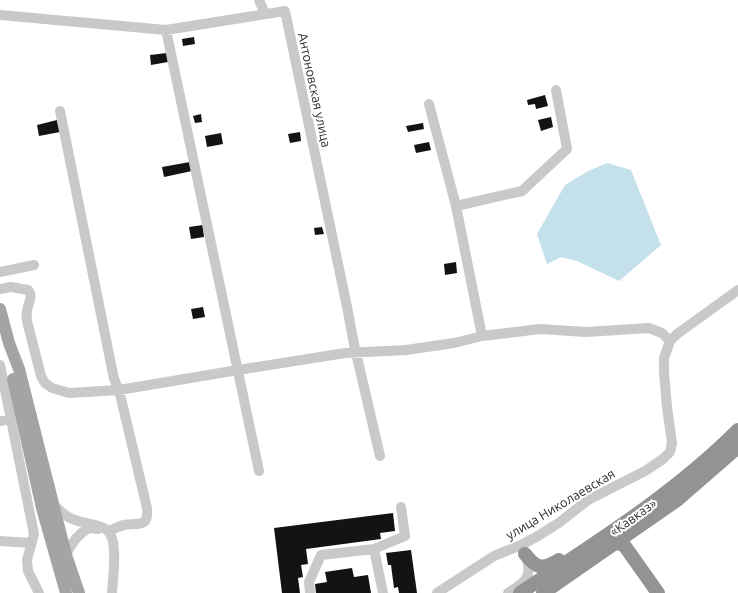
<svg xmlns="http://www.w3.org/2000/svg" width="738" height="593" font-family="Ubuntu,sans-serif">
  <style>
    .water { fill: #c3e0eb }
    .building { fill: #131313 }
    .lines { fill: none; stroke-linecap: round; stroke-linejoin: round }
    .minor { stroke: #c9c9c9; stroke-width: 10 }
    .major { stroke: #a4a4a4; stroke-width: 12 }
    .highway { stroke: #939393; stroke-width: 14 }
    .labels { text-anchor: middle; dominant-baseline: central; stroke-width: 4; stroke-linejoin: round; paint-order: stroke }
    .street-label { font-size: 13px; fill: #2c2c2c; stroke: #fff }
  </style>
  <rect width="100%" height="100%" fill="#fff"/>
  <path class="water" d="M607,163L631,170L661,245L619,281L577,261L561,257L547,264L537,234L565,185L588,171Z"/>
  <path class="building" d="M194,37L195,44L183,46L182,39Z
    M167,53L168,62L151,65L150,55Z
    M545,95L548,106L536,109L535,104L528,105L527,100Z
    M201,114L202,122L195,123L193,116Z
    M551,117L553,127L541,131L538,120Z
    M57,120L60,132L39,136L37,125Z
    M423,123L424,129L408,132L406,126Z
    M300,132L301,141L290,143L288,134Z
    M221,133L223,144L207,147L205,136Z
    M429,142L431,150L416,153L414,145Z
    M190,162L192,171L164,177L162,167Z
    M203,225L204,237L191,239L189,227Z
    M322,227L324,234L315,235L314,228Z
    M456,262L457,273L445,275L444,264Z
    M203,307L205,317L193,319L191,309Z
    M393,513L395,531L380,533L381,539L306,549L308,564L301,565L303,577L298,578L300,593H282L274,528Z
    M411,550L417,593H399L398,587L394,588L391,565H388L386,553Z
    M352,568L354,577L368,575L371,593H316L315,584L327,582L325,572Z"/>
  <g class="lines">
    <path class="minor" d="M259,0L265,14
      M0,15L166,30L285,11L346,302L354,344L380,456
      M166,30L259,471
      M429,104L456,206L482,336
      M60,111L114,379L119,390L147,508C149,528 139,523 124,525C119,526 114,529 109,531
      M456,206L522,191L567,149L556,90
      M0,272L34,265
      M0,289L11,287L28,290C34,297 28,302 27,311C26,315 27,318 27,321L41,376L45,383L52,388L69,393L119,390L238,370L345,353L406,350L454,343L482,336L540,329L586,332L649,328L662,333L670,341
      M0,365L34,534L27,560L28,571L39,593
      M0,421L11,419
      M53,504C60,511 66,517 75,520C95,527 113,521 114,550C115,564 113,579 112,593
      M0,541L32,543
      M374,549L405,536L401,507
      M66,555C71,543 78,534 89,528L98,529
      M310,593L309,582L321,555L374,549L383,593
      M437,593L494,556L521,545L538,536L560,522L588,500L645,471L663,459L670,452L672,443L667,407L664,372V358L670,341L677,334L738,290
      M508,593C525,582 533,578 526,556"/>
    <path class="major" d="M0,309L9,343L19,369L66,555L79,593
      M13,379L42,508L66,593"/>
    <path class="highway" d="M617,543L624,545L658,593
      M525,554C537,569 542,570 559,560
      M520,593C595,543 673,495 738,430
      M543,593L677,500L738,447"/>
  </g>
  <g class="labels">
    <g class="street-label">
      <text transform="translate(315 90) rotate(78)">Антоновская улица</text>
      <text transform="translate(560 504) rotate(-31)">улица Николаевская</text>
      <text transform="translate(633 517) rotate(-36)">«Кавказ»</text>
    </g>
  </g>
</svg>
